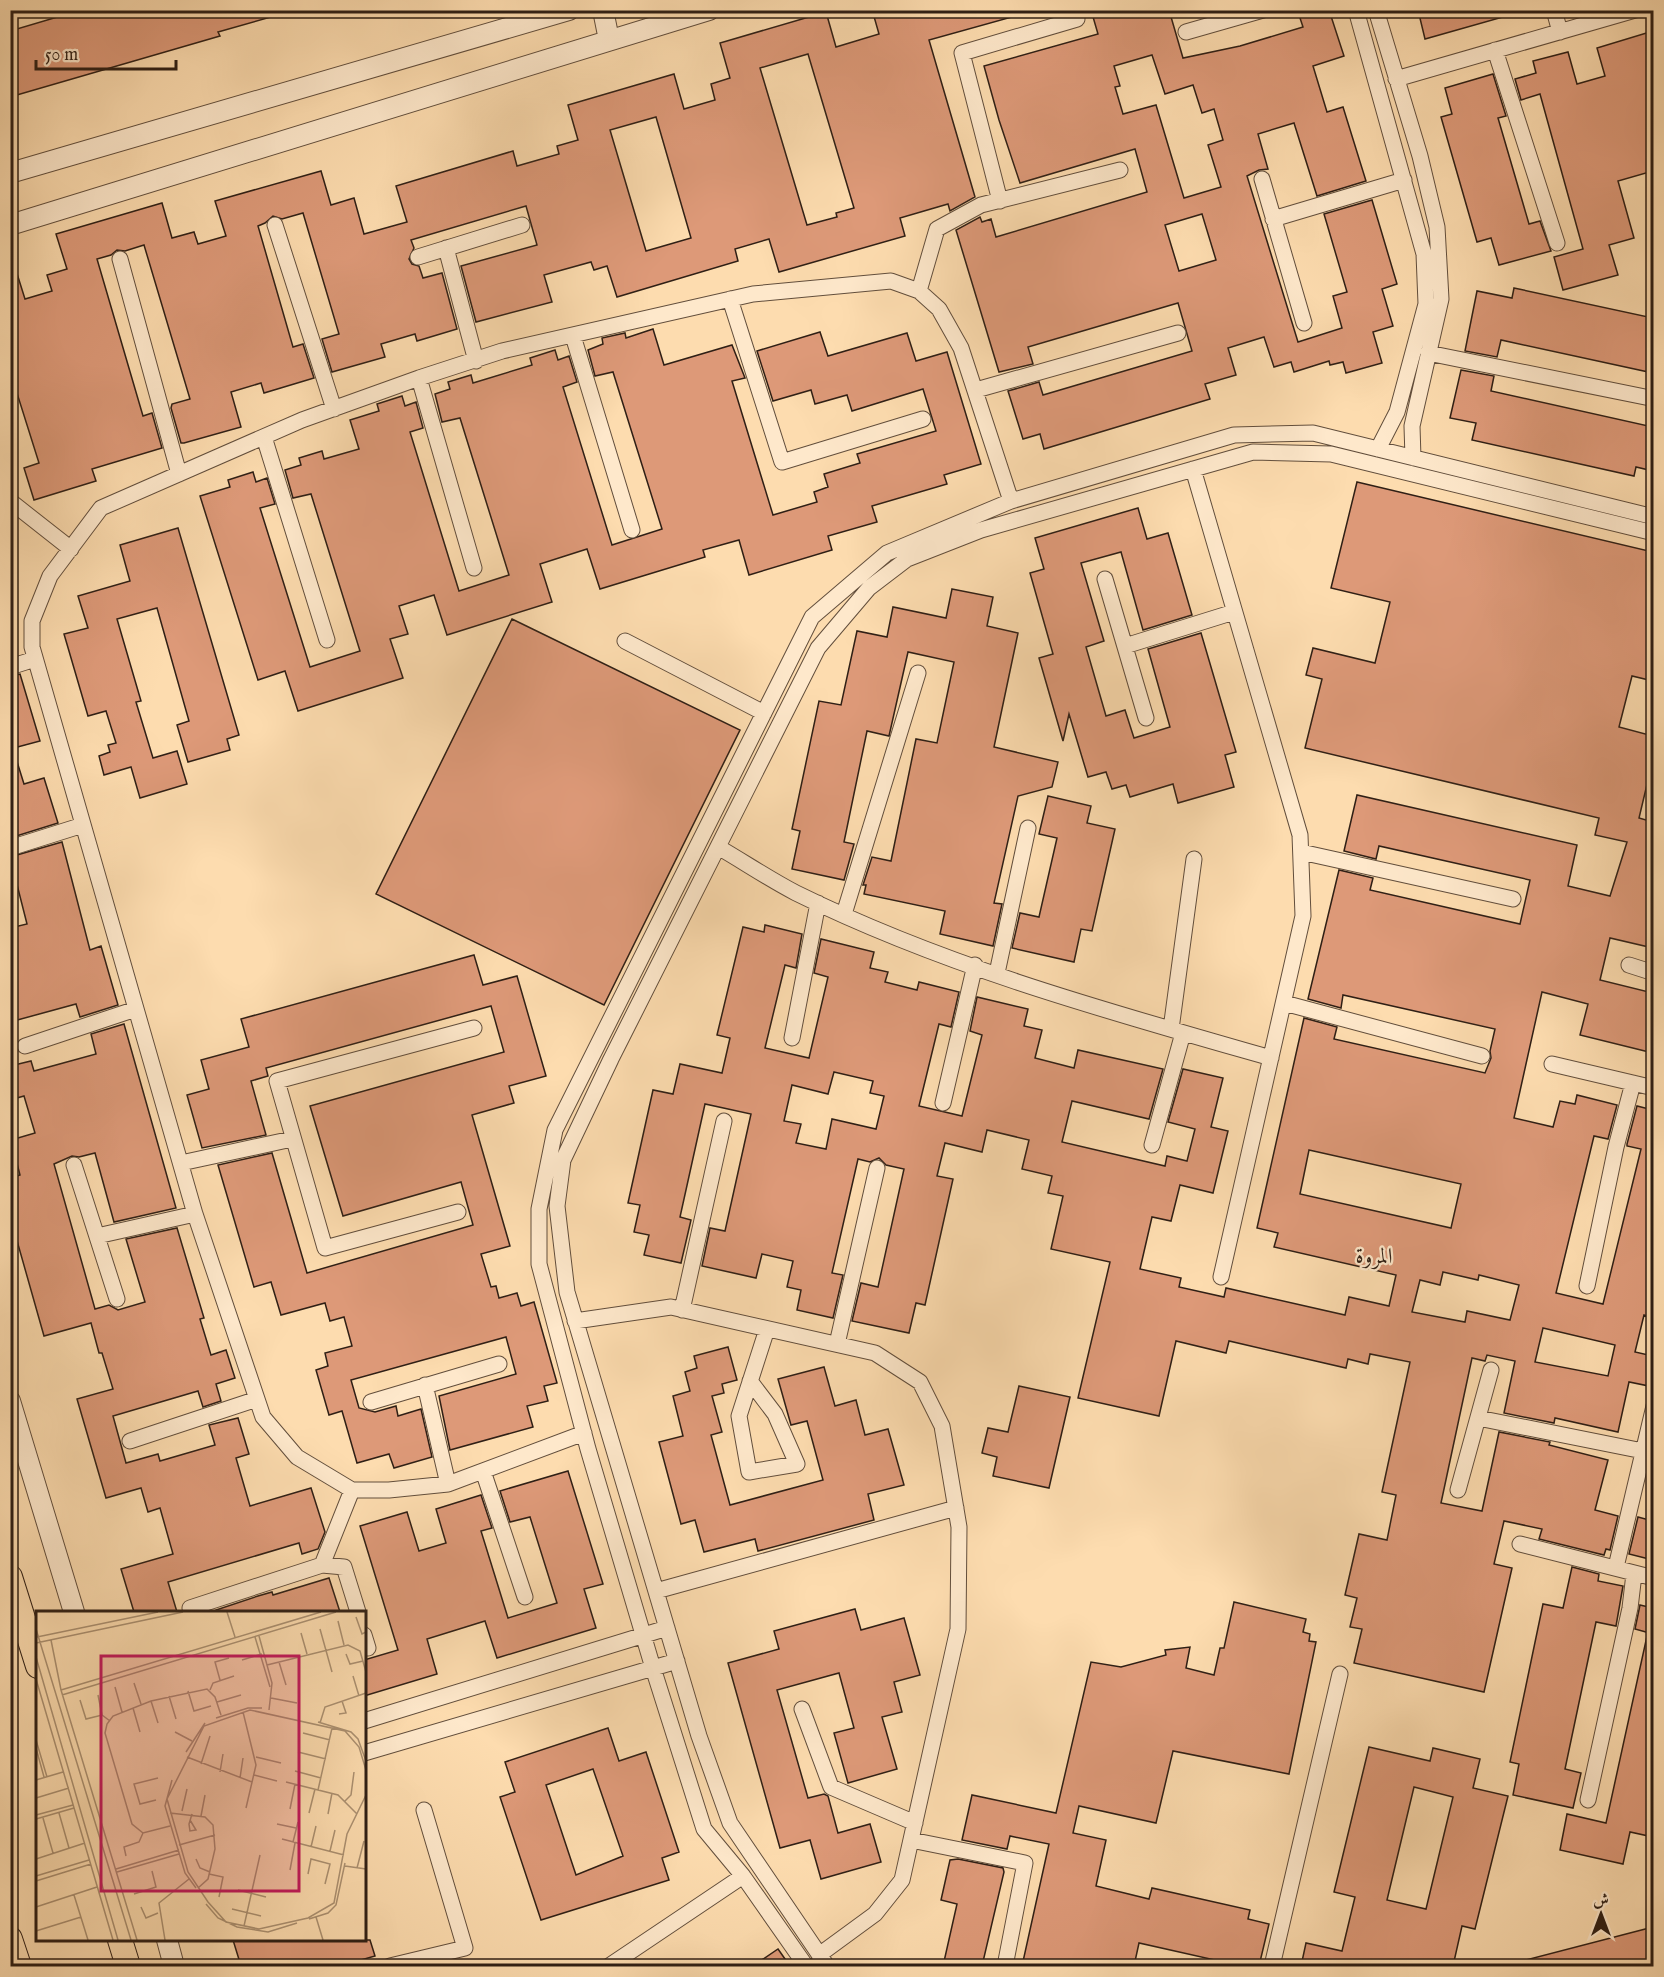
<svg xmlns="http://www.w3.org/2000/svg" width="1664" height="1977" font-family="'IM FELL English',Amiri,serif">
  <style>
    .building { fill: #dd9978; stroke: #2f1f15; stroke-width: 1.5; fill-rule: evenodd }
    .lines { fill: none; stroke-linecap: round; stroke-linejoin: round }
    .minor-casing { stroke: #624e3c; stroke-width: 17 }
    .tertiary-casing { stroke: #624e3c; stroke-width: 22 }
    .primary-casing { stroke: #2f1f15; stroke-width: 26 }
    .minor { stroke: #fee8cb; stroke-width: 15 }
    .tertiary { stroke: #fee8cb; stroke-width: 20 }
    .primary { stroke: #fddcaf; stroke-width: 24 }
    .labels { text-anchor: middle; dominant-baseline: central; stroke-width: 4.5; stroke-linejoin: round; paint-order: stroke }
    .neighbourhood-label { font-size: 22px; fill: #2f1f15; stroke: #fee8cb }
    .inset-road { fill: none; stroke: #ab9071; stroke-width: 1.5 }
    .view { fill: #c2185b; fill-opacity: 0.15; stroke: #c2185b; stroke-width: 3 }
    .inset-edge { fill: none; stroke: #2f1f15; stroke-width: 3 }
  </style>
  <rect width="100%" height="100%" fill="#fddcaf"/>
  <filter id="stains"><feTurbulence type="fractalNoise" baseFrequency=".00333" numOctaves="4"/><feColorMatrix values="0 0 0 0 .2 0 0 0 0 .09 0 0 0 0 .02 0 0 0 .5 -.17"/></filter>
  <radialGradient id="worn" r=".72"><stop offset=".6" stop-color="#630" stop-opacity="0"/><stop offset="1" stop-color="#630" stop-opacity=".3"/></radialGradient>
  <path class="building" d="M81,10H278V15L218,32L220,36L10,97V31Z
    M883,10H1018L1019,15L929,40L975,197L950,211L948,204L900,218L905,236L779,272L769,239L735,249L738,261L617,297L607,266L594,270L591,262L544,275L552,302L476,322L461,266L537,245L526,206L411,240L414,248L409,259L412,264L419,266L423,278L442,273L457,329L417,341L415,334L381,344L385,357L332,372L322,339L339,334L303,213L282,219L273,216L265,223L258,226L293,347L303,344L314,378L264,393L261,383L231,392L241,427L184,443H181L171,408L172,404L190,399L144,245L125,251L117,250L111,255L97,259L143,416L152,413L162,448L92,469L96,481L34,500L24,468L39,463L10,371V264H14L25,299L52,291L47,275L67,269L56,234L162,203L172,238L194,232L198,244L226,236L215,201L321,171L331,205L354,198L364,234L407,222L396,186L513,151L517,166L559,154L557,146L578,140L568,105L674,74L684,109L715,100L711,84L730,78L720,43L826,12L836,47L879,34L873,13ZM808,54L854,208L836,213L837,217L807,225L760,68ZM656,117L691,238L646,251L610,130Z
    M1091,10H1169L1183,58L1240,46L1303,27L1299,15L1313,10H1329L1344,56L1313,66L1327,112L1343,107L1366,181L1317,196L1294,123L1258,134L1268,169L1259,170L1247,176L1298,342L1342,328L1333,296L1347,292L1324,214L1372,200L1397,284L1382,289L1393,326L1373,332L1382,363L1346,373L1343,362L1330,365L1329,361L1294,372L1291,362L1274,367L1264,337L1228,348L1236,375L1205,384L1210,399L1044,449L1040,434L1023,439L1008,391L1039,382L1043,395L1192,351L1178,303L1028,347L1033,364L999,372L956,230L980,217L982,222L991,219L996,237L1147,192L1135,149L1020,183L999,120L984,66L1098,34ZM1152,55L1165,94L1193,85L1202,113L1214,109L1223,140L1208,145L1221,187L1184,198L1156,105L1123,114L1115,87L1120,86L1114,66ZM1202,214L1216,260L1179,271L1165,225Z
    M1418,10H1510V15L1425,39Z
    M1653,31V171L1618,181L1634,238L1609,245L1618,275L1563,290L1554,257L1583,249L1540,94L1521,100L1515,79L1536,73L1533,61L1568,52L1577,84L1605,76L1597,48Z
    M1493,74L1506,116L1498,118L1529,224L1540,221L1551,251L1499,265L1491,238L1477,242L1441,117L1452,114L1445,88Z
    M1514,288L1653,318V373L1501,340L1497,357L1465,351L1477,291L1512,298Z
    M653,329L664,365L732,345L745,378L732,381L773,515L817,502L814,492L828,487L824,474L860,463L857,454L936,431L923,389L852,411L847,395L815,404L811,390L773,401L757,351L820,332L828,356L907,333L916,361L947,352L981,464L944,475L947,484L872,506L877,522L828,536L832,550L749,575L739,540L703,550L705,557L600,589L587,549L540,564L552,602L447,635L434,595L399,606L408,634L390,639L403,678L298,711L285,671L258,680L200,496L230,487L228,480L253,472L256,482L267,478L275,504L260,508L310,667L360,651L311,494L293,498L285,470L301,465L299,458L322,451L324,459L359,449L350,420L379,411L377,404L402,396L405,406L416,402L423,428L410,432L459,591L509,575L460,418L442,422L435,394L450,389L448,382L471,375L473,383L532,365L530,358L555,350L558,360L569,356L577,382L563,387L612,545L662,529L613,372L595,376L588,350L603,344L602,338L625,333L626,338Z
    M1461,370L1494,376L1491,391L1653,427V471L1636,467L1634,476L1472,440L1476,423L1450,418Z
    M1357,482L1653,552V681L1632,676L1619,727L1653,736V777L1649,776L1639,818L1653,822V948L1610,938L1600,980L1653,993V1053L1580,1035L1588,1004L1542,992L1514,1118L1553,1127L1560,1101L1575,1104L1577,1095L1617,1105L1608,1139L1594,1136L1556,1293L1603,1304L1641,1149L1627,1146V1144L1637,1106L1653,1110V1318L1644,1315L1635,1352L1653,1356V1364L1649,1386L1629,1382L1618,1432L1555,1418L1554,1423L1504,1413L1515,1361L1487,1355L1485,1361L1472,1358L1441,1503L1482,1511L1499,1432L1550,1442L1549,1445L1608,1460L1595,1510L1618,1516L1610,1550L1606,1549L1604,1555L1539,1539L1542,1529L1504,1521L1494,1564L1512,1568L1484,1692L1354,1663L1362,1629L1350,1627L1357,1598L1345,1595L1359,1534L1387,1540L1396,1495L1382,1492L1410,1362L1370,1354L1368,1364L1348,1359L1346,1368L1229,1341L1226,1353L1176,1341L1159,1416L1078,1398L1110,1262L1051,1249L1063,1196L1048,1193L1052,1176L1022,1169L1029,1140L987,1130L982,1152L945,1143L937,1176L953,1179L925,1305L916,1303L909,1333L852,1321L861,1283L878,1287L904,1169L886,1165L879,1158L870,1162L858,1159L832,1273L843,1275L833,1318L797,1310L801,1290L787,1287L793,1261L762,1254L756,1278L702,1266L710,1228L725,1231L751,1114L705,1104L680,1217L691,1220L681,1263L644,1255L649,1235L634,1232L640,1205L628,1203L653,1090L673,1094L680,1064L722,1073L730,1038L717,1035L743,927L764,932L765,925L802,934L796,968L785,965L765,1048L809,1058L828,977L814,973L821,939L874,952L870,968L888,972L885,982L917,990L919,982L959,992L951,1027L939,1024L919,1106L962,1116L982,1035L970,1031L977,997L1028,1009L1024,1026L1042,1030L1035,1058L1074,1068L1078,1050L1163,1069L1149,1119L1072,1101L1062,1142L1165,1166L1167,1156L1187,1161L1195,1129L1168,1122L1183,1069L1223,1078L1211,1127L1228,1131L1213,1193L1180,1185L1171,1221L1152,1217L1140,1269L1181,1278L1179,1287L1224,1297L1226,1288L1345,1315L1349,1297L1389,1306L1396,1275L1274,1247L1278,1233L1257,1228L1304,1018L1337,1027L1334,1039L1485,1073L1491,1058L1490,1051L1495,1029L1343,995L1341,1008L1308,999L1339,870L1373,878L1370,890L1520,924L1530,880L1379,846L1376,859L1344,851L1357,795L1577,845L1568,886L1610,896L1627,842L1595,835L1599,818L1305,748L1322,679L1306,675L1313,648L1375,663L1390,602L1331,588ZM834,1072L873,1081L870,1093L884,1096L876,1129L832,1119L826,1149L796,1143L801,1124L784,1121L792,1085L828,1094ZM1309,1150L1461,1184L1451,1228L1300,1194ZM1443,1272L1478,1280L1479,1275L1519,1285L1510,1320L1467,1311L1465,1322L1412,1312L1420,1280L1440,1285ZM1543,1328L1615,1345L1608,1376L1535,1362Z
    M1138,508L1147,539L1168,533L1192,615L1143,630L1121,552L1081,563L1104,641L1086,647L1106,716L1125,710L1134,738L1170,727L1148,649L1201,633L1236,752L1225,755L1234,787L1178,803L1173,784L1130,797L1126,785L1112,789L1106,772L1088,777L1069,714L1063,741L1039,658L1053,654L1030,573L1044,569L1035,538Z
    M178,528L239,735L227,739L230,750L188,762L177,725L189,721L157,608L117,619L141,701L136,702L153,758L177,751L187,784L140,798L131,767L104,775L99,756L110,752L108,745L116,743L106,711L88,716L64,634L88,628L78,596L130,581L120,545Z
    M952,589L993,597L987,626L1018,633L994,747L1058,762L1052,787L1018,796L994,903L1002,904L993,946L940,934L945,911L864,894L866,885H863L872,857L891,861L916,739L937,743L954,662L908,652L889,736L867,731L844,842L854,844L844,880L792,869L800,831L792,829L819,701L841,705L857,631L887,637L893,607L946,618Z
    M512,619L740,730L604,1005L376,894Z
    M20,674L40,741L10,749V676Z
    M10,752H14L24,784L44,778L58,823L10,838Z
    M1048,796L1091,806L1087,823L1115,829L1092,931L1081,929L1074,962L1012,948L1020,913L1039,917L1057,838L1039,834Z
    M62,842L90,950L101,946L118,1005L80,1017L76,1004L10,1022V928L27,924L10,857Z
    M474,955L483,985L517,976L546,1076L509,1086L514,1103L472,1115L510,1246L481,1254L491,1287L496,1286L499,1298L517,1293L521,1306L534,1302L557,1383L544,1386L548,1401L527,1406L533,1427L450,1450L439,1396L516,1374L506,1337L351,1380L359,1408L375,1412L396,1406L398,1416L421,1409L432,1457L394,1468L389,1454L357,1463L342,1411L329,1415L316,1370L328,1366L325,1353L352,1346L344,1317L330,1321L325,1303L281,1315L271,1282L254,1287L218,1165L272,1153L307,1273L473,1225L461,1182L343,1216L310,1106L504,1052L491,1006L266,1068L268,1076L251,1081L266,1135L202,1148L187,1095L209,1089L201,1060L249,1047L241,1019Z
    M124,1024L176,1208L114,1222L95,1153L79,1157L72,1156L54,1164L95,1309L109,1305L118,1310L145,1302L126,1239L177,1228L204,1318L200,1319L211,1355L226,1350L235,1378L216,1384L221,1401L203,1407L198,1391L113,1416L126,1463L158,1454L160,1461L215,1445L209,1425L238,1418L249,1454L236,1458L250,1506L311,1488L325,1532L318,1549L302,1554L299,1543L168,1582L177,1612H134L121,1569L173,1554L160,1508L148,1512L141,1488L106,1498L77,1399L113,1389L102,1353H99L91,1323L44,1336L10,1216V1178L20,1175L11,1140L35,1133L24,1096L10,1100V1066L31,1061L34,1071L96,1054L91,1034Z
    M728,1347L737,1380L722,1384L724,1393L712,1396L722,1432L711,1435L730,1505L823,1480L807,1421L791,1425L778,1379L824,1367L835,1406L856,1400L865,1435L888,1429L904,1485L868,1494L874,1520L758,1551L755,1539L704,1552L695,1520L681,1524L659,1442L683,1436L673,1396L690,1391L685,1372L697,1368L694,1356Z
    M1019,1386L1070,1397L1049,1488L993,1476L997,1457L982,1453L988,1428L1008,1432Z
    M568,1471L603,1584L584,1589L596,1628L497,1658L485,1621L427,1639L437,1674L364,1696V1660L398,1650L360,1526L407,1512L419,1551L446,1543L436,1509L481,1495L492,1528L481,1531L508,1618L557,1603L530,1517L510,1522L500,1491Z
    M1638,1517L1653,1521V1560L1629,1554Z
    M1572,1567L1599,1574L1598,1581L1623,1586L1616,1626L1596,1622L1565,1769L1581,1773L1573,1808L1513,1795L1519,1764L1510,1762L1543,1604L1563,1608Z
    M329,1578L340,1612H216V1610L258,1596L272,1592L273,1595Z
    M1234,1602L1306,1619L1303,1632L1310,1634L1309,1641L1316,1642L1289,1774L1173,1751L1156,1823L1079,1806L1073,1833L1106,1840L1096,1886L1149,1899L1152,1888L1250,1910L1248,1919L1269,1924L1259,1966H1214L1215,1960L1139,1943L1134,1966H1022L1049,1844L1010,1836L1007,1849L962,1840L972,1795L1056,1813L1091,1662L1121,1667L1166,1655L1165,1650L1190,1647L1186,1668L1214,1675L1220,1648H1224Z
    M1640,1605L1653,1608V1634L1635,1629Z
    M855,1609L861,1630L904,1618L920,1675L894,1682L902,1712L882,1717L897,1769L848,1783L834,1733L854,1728L839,1673L777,1690L808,1798L824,1794L828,1796L838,1833L870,1824L881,1862L821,1879L810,1840L780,1848L728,1663L779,1649L774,1631Z
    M1647,1636H1653V1837L1630,1832L1623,1864L1560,1850L1567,1814L1606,1823Z
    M608,1728L619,1761L646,1752L679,1852L662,1858L669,1880L541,1920L500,1797L515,1792L505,1762ZM593,1769L623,1856L576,1875L546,1785Z
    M1369,1747L1430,1761L1433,1748L1480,1759L1473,1788L1508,1796L1475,1929L1462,1926L1453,1966H1301L1306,1943L1342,1951L1355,1897L1334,1892ZM1414,1787L1453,1797L1426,1909L1387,1900Z
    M958,1859L1003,1868L1004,1872L982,1966H943L957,1904L941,1900L950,1860Z
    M1653,1927V1966H1518V1962Z
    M233,1940H370L375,1956L340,1966H241Z
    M778,1949L790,1966H753Z"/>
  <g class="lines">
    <g class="minor-casing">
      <path id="minor" d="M1356,10L1424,254L1426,304L1397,412L1378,449
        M1376,10L1420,156L1437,227L1441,299L1412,426L1413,458
        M1554,10L1560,32
        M1186,32L1263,10
        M1495,50L1557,243
        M1396,79L1635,10
        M1262,179L1304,323
        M1000,201L962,53L1077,19
        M1273,219L1404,180
        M275,225L334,409
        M446,248L476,361
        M418,257L522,225
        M120,259L179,474
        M919,291L937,229L981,205L1120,170
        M730,299L782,462L923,419
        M573,336L632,530
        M1428,353L1650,398
        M419,378L474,568
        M976,390L1178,333
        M264,437L327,640
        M1193,469L1300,835L1303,916L1221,1277
        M10,501L71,549
        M1105,579L1146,718
        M625,641L764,713
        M1125,646L1234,612
        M10,667L35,659
        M718,847C744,862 769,879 796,893C946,967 1110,1012 1271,1058
        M10,848L83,825
        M1301,852L1513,899
        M844,914L918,673
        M1629,965L1654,973
        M997,973L1028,828
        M1284,1003L1482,1056
        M1171,1029L1194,859
        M792,1038L818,903
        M25,1046L136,1009
        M1552,1064L1654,1088
        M943,1103L975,965
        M1152,1145L1183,1033
        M181,1163L292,1139
        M74,1165L117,1299
        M458,1212L325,1248L277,1081L474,1028
        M97,1236L195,1214
        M1587,1286L1616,1147L1633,1083
        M682,1310L724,1121
        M575,1321L671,1307L875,1353L920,1382L942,1426L959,1527L958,1629L902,1880L875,1914L819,1955
        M837,1344L877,1168
        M750,1381L775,1414L797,1464L749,1472L739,1416L767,1329
        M425,1385L448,1484
        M371,1402L499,1364
        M1478,1418L1643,1451
        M584,1433L448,1484L389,1490H352L297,1457L263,1417L195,1214L32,647V621L50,576L101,508L302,420L419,378L502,351L753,294L891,281L919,291L939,309L961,348L1011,501
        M130,1441L257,1399
        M483,1471L525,1597
        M1458,1490L1491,1370
        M1520,1544L1654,1578
        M322,1565L344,1567L358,1612
        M1616,1567L1654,1406
        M656,1591L956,1508
        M191,1612L190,1608L322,1565L352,1490
        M364,1635L368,1648
        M802,1709L831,1787L915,1823
        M364,1721L667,1628
        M364,1753L677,1661
        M1588,1800L1630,1608L1634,1574
        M911,1840L1025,1863L1005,1966
        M390,1966L465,1948L424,1810
        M609,1966L743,1876
        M806,1966L743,1876L704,1829L653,1668L588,1449L539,1264V1209L555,1130L812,617L887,553L1011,501L1234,435L1313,433L1654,517
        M827,1966L730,1823L699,1736L567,1292L557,1206L563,1160L611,1059L818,648L869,588L907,559L981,530L1253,452L1331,454L1654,533
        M1272,1966L1340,1674"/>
    </g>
    <g class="tertiary-casing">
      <path id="tertiary" d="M603,10L609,40
        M10,173L569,10
        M10,225L709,10
        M10,1401L74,1612
        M167,1940L174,1966"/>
    </g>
    <g class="primary-casing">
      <path id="primary" d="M10,1577L38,1666
        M10,1939L19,1966
        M120,1940L128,1966"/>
    </g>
    <use href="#minor" class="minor"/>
    <use href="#tertiary" class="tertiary"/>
    <use href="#primary" class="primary"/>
  </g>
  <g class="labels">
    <g class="neighbourhood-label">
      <text x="1374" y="1257">المروة</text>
    </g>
  </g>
  <g transform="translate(36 1611)">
    <rect width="330" height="330" fill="#fddcaf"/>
    <path class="inset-road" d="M191,1L199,26M320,6L326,23L330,21M302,10L308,34M0,18L95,329M284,18L296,61M265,22L271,43M223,25L236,72L233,99M1,26L122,1M219,26L234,76M15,29L25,79L101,329M0,32L147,1M310,43L314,53L327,50M0,46L82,329M206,49L226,43M243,51L250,74M231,54L312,34L324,40L330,61M317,65L323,85M0,68L77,329M184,69L179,51L193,47M98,72L105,93M79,76L86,101M25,79L285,1M174,79L177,72L198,65M152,80L158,100L175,95M26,84L300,1M62,84L66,104M133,85L140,108M235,87L261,92M44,89L50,108L66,104L74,110M115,90L122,112M181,91L205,84M97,97L104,121M207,101L220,154L210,197M303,103L310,102L306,90M180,107L212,97H226M282,111L315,121L322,128L330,150M284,112L289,96L330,82M139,121L156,130M267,122L294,129M0,129L11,166M0,137L8,166M150,141L169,112M262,141L290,148M151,146L216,171M220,146L245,152M165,153L174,125M330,159L323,136L309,120L214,99L168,115L131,188L152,261L172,291L190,311L223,318L272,307L298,292L311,223L330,184M259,160L285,167M184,161L187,143M218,164L241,170M204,167L207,147M0,169L27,161M136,169L129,195L149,262L160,277M250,171L302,184L321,203M282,179L296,117M0,187L33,177M120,189L104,193L98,173L122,167M309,190L315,184L318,161M254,198L259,173M146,200L151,178M23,202L33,237M134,202L169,206L177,214L179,238L172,268L162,277M273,202L279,178M292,203L296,182M0,204L37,194M165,205L169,184M7,207L17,242M0,208L38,197M154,209L160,219L154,220L153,213L156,203M241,213L260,217M134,215L107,222L96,213L69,122L71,113L77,105L115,90L171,78L179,86L185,104M246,228L308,244M257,231L262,211M143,234L179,224M275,236L280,215M294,240L299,219M90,245L88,236L103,231L107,222M0,248L49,232M160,248L164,257L174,261M309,255L330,258M321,257L328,230M80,258L143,239M254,259L259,232M81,261L143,243M173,263L187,266L183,286M272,263L275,248L294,253L289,273M0,265L53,249M0,270L55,253M202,279L230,286M98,283L120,276L116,260M38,284L52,329M170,293L182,307L201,316L232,321L261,312M0,296L61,276M105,296L110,307L122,302M196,298L225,305M280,306L287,329M273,308L292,302L300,294L309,252M208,315L224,244M0,320L45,306M129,329L123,292L153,268"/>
    <path class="view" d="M65,45H263V280H65Z"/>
    <rect width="330" height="330" class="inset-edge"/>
  </g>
  <rect width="1664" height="1977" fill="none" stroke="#fddcaf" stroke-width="36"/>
  <rect x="12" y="12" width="1640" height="1953" fill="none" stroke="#2f1f15" stroke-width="3"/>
  <rect x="18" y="18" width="1628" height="1941" fill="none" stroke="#2f1f15" stroke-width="1.5"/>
  <g transform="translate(1601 1914)" stroke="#fee8cb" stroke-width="4.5" paint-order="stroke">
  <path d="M0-4.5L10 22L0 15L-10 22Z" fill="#2f1f15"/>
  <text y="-9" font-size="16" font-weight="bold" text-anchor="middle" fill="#2f1f15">ش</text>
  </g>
  <path d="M36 60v9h140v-9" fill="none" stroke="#2f1f15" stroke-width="3"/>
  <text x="45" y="60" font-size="18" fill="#2f1f15" stroke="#fee8cb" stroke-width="4.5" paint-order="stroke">50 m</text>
  <rect width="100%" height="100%" filter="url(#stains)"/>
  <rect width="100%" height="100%" fill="url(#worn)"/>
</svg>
